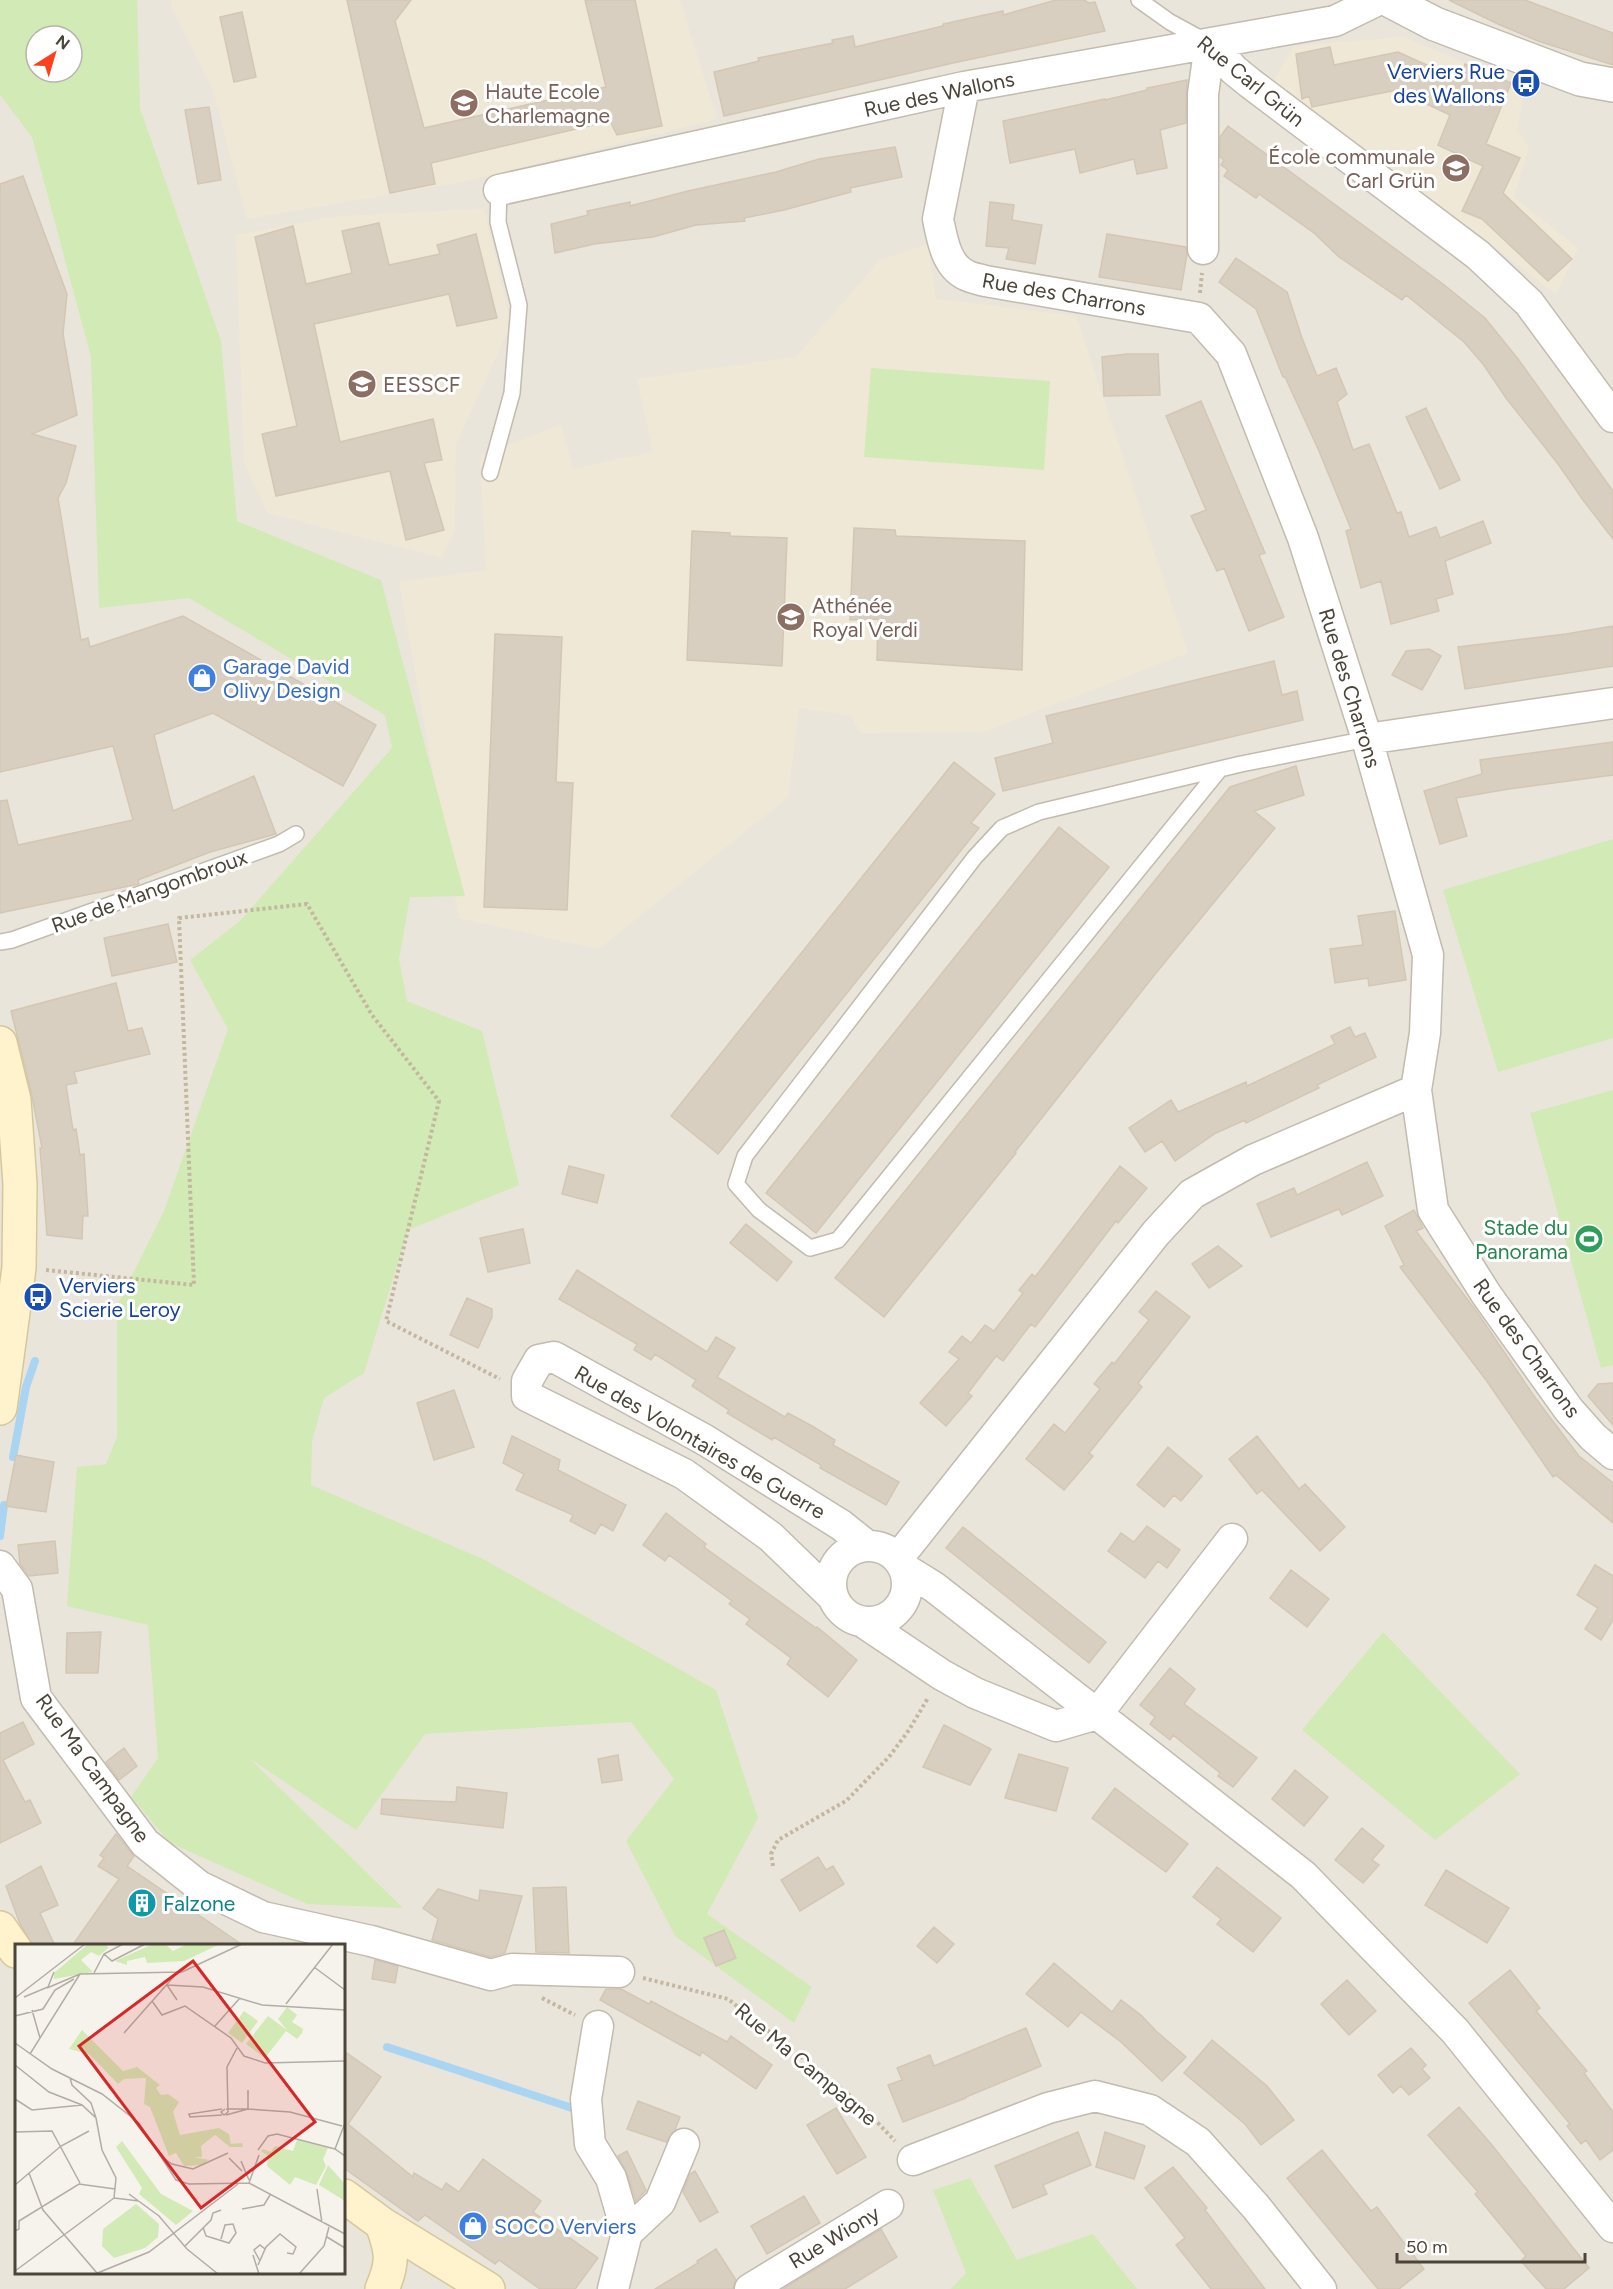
<svg xmlns="http://www.w3.org/2000/svg" width="1613" height="2289" font-family="Figtree,sans-serif">
  <style>
    .residential { fill: #eae5da; fill-rule: evenodd }
    .education { fill: #efe8d6 }
    .green { fill: #d2eab5; fill-rule: evenodd }
    .lines { fill: none; stroke-linecap: round; stroke-linejoin: round }
    .stream { stroke: #a9d4f2; stroke-width: 8 }
    .building { fill: #d8cfc1; stroke: #d3c7b4; stroke-width: 1.5 }
    .service-casing { stroke: #c2bbae; stroke-width: 18 }
    .minor-casing { stroke: #c2bbae; stroke-width: 33 }
    .tertiary-casing { stroke: #c2bbae; stroke-width: 36 }
    .secondary-casing { stroke: #d6c79b; stroke-width: 36 }
    .path { stroke: #c4b79f; stroke-width: 4; stroke-dasharray: 3 3; stroke-linecap: butt }
    .service { stroke: #fff; stroke-width: 15 }
    .minor { stroke: #fff; stroke-width: 30 }
    .tertiary { stroke: #fff; stroke-width: 33 }
    .secondary { stroke: #fff3cd; stroke-width: 33 }
    .labels { text-anchor: middle; dominant-baseline: central; stroke-width: 6; stroke-linejoin: round; paint-order: stroke }
    .transit-label { font-size: 21px; fill: #164399; stroke: #fff; text-anchor: end }
    .street-label { font-size: 21px; fill: #4b4439; stroke: #fff }
    .education-label { font-size: 21px; fill: #785e54; stroke: #fff; text-anchor: start }
    .shop-label { font-size: 21px; fill: #366cbe; stroke: #fff; text-anchor: start }
    .leisure-label { font-size: 21px; fill: #27864d; stroke: #fff; text-anchor: end }
    .culture-label { font-size: 21px; fill: #0d838f; stroke: #fff; text-anchor: start }
    .inset-road { fill: none; stroke: #b2ada4; stroke-width: 1.5 }
    .view { fill: #d62828; fill-opacity: 0.15; stroke: #d62828; stroke-width: 3 }
    .inset-edge { fill: none; stroke: #4b4439; stroke-width: 3 }
  </style>
  <rect width="100%" height="100%" fill="#f6f3ec"/>
  <path class="residential" d="M0,0H1613V2289H0ZM36,36H72V72H36ZM16,1946H344V2272H16Z"/>
  <path class="education" d="M171,0H680L717,119L467,181L247,219L212,87L172,8Z
    M1403,37L1525,88L1517,130L1529,146L1514,197L1578,248L1556,294L1274,80L1294,46Z
    M484,209L511,324L456,444L455,528L442,558L267,513L244,461L236,235L341,216Z
    M928,244L936,299L1076,316L1188,653L983,732L861,733L850,715L799,708L788,797L599,949L459,918L399,582L486,570L480,456L561,424L573,469L653,452L637,379L796,357L880,260Z"/>
  <path class="green" d="M0,0H137L140,108L221,341L237,521L381,580L465,896L410,897L399,959L407,1001L482,1031L519,1185L408,1230L364,1373L324,1398L312,1441L311,1485L483,1559L716,1690L758,1818L707,1914L812,1987L794,2023L675,1936L626,1841L674,1779L631,1722L425,1734L356,1830L249,1758L403,1908L307,1904L170,1843L131,1797L158,1758L148,1625L67,1606L77,1467L106,1464L117,1437V1306L164,1211L228,1029L190,960L240,921L392,748L385,715L189,598L99,608L91,357L32,137L0,95ZM36,36H72V72H36Z
    M871,368L1050,381L1044,470L864,457Z
    M1613,839V1038L1498,1072L1443,890Z
    M1613,1090V1365L1601,1368L1530,1113Z
    M1383,1632L1520,1774L1435,1840L1302,1730Z
    M970,2178L1017,2260L1093,2234L1137,2289H951L966,2273L933,2190Z"/>
  <g class="lines">
    <path class="stream" d="M13,1457L26,1387L35,1361
      M0,1536L4,1505
      M387,2047L575,2109"/>
  </g>
  <path class="building" d="M347,0H411L395,21L424,128L606,87L585,0H635L662,126L617,135L610,121L431,163L435,184L390,193Z
    M1056,0H1084L1089,3L1095,2L1105,31L953,63L724,116L714,72L759,61L758,58L833,43L832,40L853,36L855,47L943,26V24L1003,11V15Z
    M1449,0H1525L1613,33V65L1538,41L1498,24Z
    M242,12L256,77L234,82L220,17Z
    M1330,47L1334,65L1398,52L1460,80L1465,64L1511,83L1486,144L1520,158L1503,193L1572,259L1548,281L1482,219L1462,211L1483,166L1438,145L1450,115L1397,90L1312,107L1309,96L1302,99L1296,54Z
    M1187,80L1186,123L1160,130L1167,168L1137,174L1134,159L1080,173L1075,149L1010,163L1003,121L1105,99V100L1147,90V88Z
    M209,107L221,180L198,184L185,110Z
    M1228,126L1443,284L1485,318L1518,359L1613,491V539L1583,500L1558,464L1506,398L1483,364L1464,342L1406,295L1402,300L1339,257L1314,233L1259,194L1256,198L1224,176L1228,170L1221,165L1224,160L1220,157V137Z
    M895,147L902,177L850,188L851,192L784,210L744,218L745,221L696,225L653,237L594,244L555,253L551,224L588,215L587,211L630,202V206L688,191L776,172L819,159Z
    M23,176L67,294L63,334L77,415L32,434L76,446L66,483L58,498L81,640L88,638L90,647L183,616L376,725L343,786L213,713L154,735L173,811L254,776L276,834L210,852L138,880L139,884L0,913V801L7,800L18,845L133,820L113,746L0,772V184Z
    M990,202L1014,205L1012,220L1042,225L1035,264L1006,259L1009,248L986,246Z
    M379,223L389,265L440,254L437,245L476,234L497,318L457,326L449,294L314,324L340,442L433,419L442,460L424,463L444,530L406,540L390,471L276,496L262,434L297,426L255,237L293,226L306,284L352,273L342,231Z
    M1107,234L1186,247L1187,254L1181,290L1099,277Z
    M1236,258L1287,292L1302,338L1317,376L1336,368L1347,394L1337,402L1353,450L1369,444L1397,513L1401,512L1409,537L1436,527L1440,538L1483,521L1491,543L1445,561L1453,594L1436,599L1439,611L1391,624L1381,581L1361,588L1346,531L1351,529L1319,451L1285,377H1283L1256,309L1219,282Z
    M1127,354H1158L1160,395L1104,396L1102,357Z
    M1201,401L1265,553L1259,555L1284,617L1249,631L1224,568L1217,571L1191,516L1206,510L1166,416Z
    M1426,408L1460,480L1440,489L1406,417Z
    M854,528L895,530L896,536L1025,541L1022,670L877,660L878,619L850,620Z
    M692,531L730,533V536L787,538L782,666L687,660Z
    M1613,626V666L1465,689L1458,647L1566,634Z
    M495,634L562,637L556,782L573,783L567,910L484,907Z
    M1429,649L1441,656L1422,690L1392,675L1406,651Z
    M1274,661L1282,695L1297,691L1303,720L1003,791L995,758L1053,743L1046,716Z
    M1613,742V775L1509,789L1456,798L1467,836L1440,844L1424,791L1482,774L1480,760Z
    M954,762L995,794L971,823L979,828L718,1154L671,1116Z
    M1296,766L1304,795L1254,811L1275,828L1156,973L1015,1152L1016,1153L884,1317L835,1278L1230,787Z
    M1059,827L1109,867L816,1233L766,1193Z
    M1395,911L1406,980L1369,986L1368,978L1335,983L1330,949L1363,945L1358,916Z
    M168,924L177,962L112,976L104,938Z
    M116,983L128,1031L142,1028L150,1054L74,1072L77,1083L66,1085L73,1130L76,1129L80,1155L84,1154L88,1216H83L82,1239L47,1235L40,1148H42L32,1096L11,1011Z
    M1350,1027L1355,1037L1365,1033L1376,1057L1317,1085L1319,1088L1246,1123L1245,1120L1216,1133L1175,1161L1162,1141L1145,1152L1129,1128L1171,1100L1178,1112L1246,1082L1247,1086L1335,1044L1331,1036Z
    M1367,1162L1383,1196L1342,1215L1339,1209L1271,1237L1257,1204L1294,1188L1297,1195Z
    M569,1166L604,1175L597,1203L562,1194Z
    M1120,1166L1147,1188L1118,1223L1116,1221L1035,1327L1031,1324L1003,1361L996,1356L968,1393L972,1396L946,1426L920,1403L959,1359L949,1352L962,1336L971,1343L985,1325L994,1331L1023,1293L1019,1290L1032,1274L1035,1277Z
    M1414,1210L1423,1228L1416,1231L1477,1312L1534,1396L1579,1456L1613,1483V1523L1556,1475L1553,1477L1486,1380L1400,1267L1404,1265L1385,1226Z
    M746,1224L792,1262L777,1281L730,1243Z
    M523,1229L530,1263L488,1272L480,1238Z
    M1218,1246L1242,1266L1209,1288L1192,1264Z
    M577,1270L707,1352L716,1337L735,1348L717,1377L785,1417L788,1413L812,1426L835,1440L833,1445L899,1482L886,1505L820,1468L821,1465L797,1451L774,1437L772,1440L727,1413L729,1410L692,1386L696,1380L655,1354L651,1360L634,1350L637,1344L559,1299Z
    M1156,1291L1190,1317L1138,1383L1142,1387L1089,1453L1093,1456L1064,1490L1026,1459L1054,1424L1065,1433L1100,1389L1094,1384L1112,1362L1114,1364L1149,1320L1139,1312Z
    M467,1298L492,1309V1317L478,1348L450,1335Z
    M1613,1383V1425L1588,1396L1598,1384Z
    M454,1390L474,1447L434,1460L417,1403Z
    M512,1436L560,1460L558,1470L626,1505L613,1531L601,1524L595,1534L570,1521L573,1515L516,1490L524,1474L503,1463Z
    M1257,1436L1299,1489L1305,1484L1345,1527L1320,1551L1262,1490L1257,1494L1229,1459Z
    M1168,1447L1202,1476L1181,1501L1174,1495L1164,1507L1137,1485Z
    M16,1455L54,1462L46,1512L6,1506Z
    M666,1513L706,1544L704,1547L816,1628L817,1627L857,1660L828,1697L787,1664L791,1658L746,1624L750,1619L729,1604L732,1601L669,1555L665,1561L643,1545Z
    M1147,1526L1180,1550L1167,1568L1158,1561L1145,1578L1108,1551L1121,1533L1134,1542Z
    M963,1527L1106,1642L1089,1663L946,1548Z
    M55,1541L58,1573L29,1576L20,1564L18,1545Z
    M1595,1565L1613,1576V1620L1601,1640L1585,1629L1598,1608L1577,1595Z
    M1291,1570L1329,1599L1307,1627L1270,1598Z
    M101,1632L98,1673H66L67,1633Z
    M1170,1668L1195,1689L1184,1704L1257,1758L1233,1787L1218,1776L1220,1773L1173,1735L1170,1740L1150,1724L1155,1717L1140,1705Z
    M23,1722L34,1744L3,1760L25,1802L30,1800L41,1823L0,1843V1733Z
    M944,1725L991,1749L970,1785L923,1767Z
    M124,1748L137,1766L119,1780L106,1762Z
    M1019,1754L1068,1768L1056,1811L1005,1798Z
    M618,1755L622,1780L602,1783L598,1759Z
    M1295,1770L1328,1797L1304,1826L1272,1799Z
    M457,1787L507,1793L503,1828L381,1814L382,1799L456,1802Z
    M1115,1788L1188,1844L1166,1872L1092,1818Z
    M1362,1828L1384,1846L1372,1860L1379,1865L1363,1883L1335,1860Z
    M116,1834L134,1856L127,1866L244,1946H72L119,1879L98,1866L104,1858L100,1855Z
    M818,1857L826,1870L833,1866L844,1884L800,1911L781,1880Z
    M41,1866L58,1905L40,1913L55,1946H33L20,1924L6,1886Z
    M1217,1867L1281,1918L1253,1952L1217,1924L1221,1919L1193,1897Z
    M1446,1870L1509,1908L1487,1943L1425,1905Z
    M566,1887L569,1953L536,1952L533,1888Z
    M438,1889L479,1901L480,1890L522,1896L505,1953L491,1957L432,1940L438,1919L423,1908Z
    M934,1927L954,1944L937,1963L917,1946Z
    M724,1930L736,1958L716,1966L704,1938Z
    M375,1960L398,1966L395,1983L372,1979Z
    M1054,1963L1112,2012L1121,2000L1141,2015L1156,2031L1186,2057L1162,2081L1121,2042L1081,2012L1068,2027L1026,1994Z
    M1510,1970L1540,2008L1536,2011L1587,2071L1584,2073L1613,2112V2150L1600,2160L1586,2140L1581,2144L1567,2126L1570,2124L1469,2003Z
    M1347,1980L1376,2011L1349,2035L1321,2004Z
    M606,1989H621L649,2004L651,2001L727,2042L731,2036L772,2065L756,2089L702,2052L700,2056L600,2000Z
    M1026,2028L1041,2066L966,2097V2098L903,2122L888,2085L902,2080L897,2068L930,2055L934,2066Z
    M1212,2040L1267,2086L1294,2120L1261,2145L1245,2124L1184,2073Z
    M1411,2048L1426,2065L1422,2069L1430,2078L1409,2095L1401,2086L1393,2093L1378,2075Z
    M344,2051L381,2077L348,2124L413,2177L414,2173L442,2190L446,2183L459,2192L483,2159L541,2201L533,2212L598,2258L575,2289H540L499,2260L495,2264L425,2215L418,2221L344,2168Z
    M638,2101L680,2117L675,2130L666,2142L627,2129Z
    M1459,2107L1492,2145L1589,2268L1564,2289H1546L1521,2261L1526,2256L1475,2194L1478,2192L1428,2135Z
    M836,2108L866,2157L837,2174L807,2125Z
    M1078,2132L1091,2165L1043,2185L1047,2194L1013,2208L995,2166Z
    M1105,2132L1145,2146L1134,2179L1096,2167Z
    M1322,2150L1371,2211L1377,2207L1424,2269L1399,2289H1378L1287,2178Z
    M627,2151L646,2190L636,2201L627,2173L618,2156Z
    M1173,2167L1207,2208L1205,2210L1265,2289H1211L1176,2245L1185,2238L1145,2188Z
    M695,2171L718,2212L700,2222L683,2192L690,2174Z
    M804,2196L820,2223L767,2254L751,2226Z
    M881,2229L897,2257L845,2289H783Z
    M716,2249L736,2280L733,2289H655L698,2263L697,2261Z"/>
  <g class="lines">
    <g class="service-casing">
      <path id="service" d="M1139,0L1170,22L1205,41
        M490,473L512,393L519,305L498,222L499,190
        M1220,769L838,1240L810,1248L759,1210L736,1184L745,1156L975,857L1002,828L1039,812L1241,764L1367,739
        M0,942L12,940L279,844L296,834"/>
    </g>
    <g class="minor-casing">
      <path id="minor" d="M1210,44L1234,70L1250,83L1478,255L1529,303L1613,417
        M964,87L938,219C942,238 946,266 966,275C971,278 979,279 985,281L1199,318L1231,354L1303,538L1367,739L1428,955L1425,1033L1416,1090L1433,1210L1486,1294L1569,1410L1593,1437L1613,1454
        M499,190L964,87L1335,21L1378,0
        M1203,249V94L1210,44
        M1367,739L1613,703
        M1232,1539L1097,1714L1303,1875L1455,2031L1613,2227
        M831 1584a38 38 0 1 1 76 0a38 38 0 1 1-76 0Z
        M898,1558L1156,1233L1192,1194L1253,1160L1416,1090
        M0,1566L17,1589L36,1698L145,1843L199,1886L263,1917L371,1941L491,1975L512,1969L619,1972
        M832,1596L771,1537L684,1474L527,1396V1381L539,1360L554,1357L705,1440L841,1525L866,1545
        M863,1622L942,1675L975,1693L1056,1726L1097,1714L934,1587L905,1569
        M598,2026L586,2099L590,2144L611,2178L627,2233
        M913,2160L1048,2108L1095,2096L1150,2110L1198,2142L1256,2207L1321,2289
        M613,2289L627,2233L660,2202L684,2144
        M750,2289L888,2205"/>
    </g>
    <g class="tertiary-casing">
      <path id="tertiary" d="M1389,0L1435,24L1580,79L1613,85"/>
    </g>
    <g class="secondary-casing">
      <path id="secondary" d="M0,1043L14,1100L20,1184L19,1268L0,1408
        M0,1928L16,1951
        M344,2196L382,2224L488,2289
        M382,2224C392,2251 394,2262 382,2289"/>
    </g>
    <path class="path" d="M1200,293L1202,273
      M46,1270L194,1285L179,918L307,904L372,1015L439,1101L386,1321L500,1379
      M773,1866L771,1854L778,1840L846,1801L889,1757L909,1730L928,1698
      M643,1978L728,1999L858,2102L895,2141
      M542,1998L575,2015"/>
    <use href="#service" class="service"/>
    <use href="#minor" class="minor"/>
    <use href="#tertiary" class="tertiary"/>
    <use href="#secondary" class="secondary"/>
  </g>
  <defs>
    <g id="bus-disc" transform="scale(1.5)"><circle r="9.5" fill="#1a4fb4" stroke="#fff"/><path d="M-5-6H5V4H4V6H2V4H-2V6H-4V4H-5ZM-3.5-4V0h7V-4ZM-3.5 1.2v1.5H-2V1.2ZM2 1.2v1.5H3.5V1.2Z" fill="#fff"/></g>
    <g id="school-disc" transform="scale(1.5)"><circle r="9.5" fill="#8d6e63" stroke="#fff"/><path d="M0-5L7-2L0 1L-7-2ZM-4 1L0 2.5L4 1V4Q0 6-4 4Z" fill="#fff"/></g>
    <g id="shop-disc" transform="scale(1.5)"><circle r="9.5" fill="#3f7fe0" stroke="#fff"/><path d="M-5-2.5h2.3a2.7 3.5 0 0 1 5.4 0H5L5.5 6h-11ZM-1.5-2.5h3a1.5 2.3 0 0 0-3 0Z" fill="#fff"/></g>
    <g id="stadium-disc" transform="scale(1.5)"><circle r="9.5" fill="#2e9e5b" stroke="#fff"/><path d="M0-5a6.5 5 0 1 0 0 10a6.5 5 0 1 0 0-10ZM-3.5-1.8h7v3.6h-7Z" fill="#fff"/></g>
    <g id="building-disc" transform="scale(1.5)"><circle r="9.5" fill="#0f9aa8" stroke="#fff"/><path d="M-4-6H4V6H1V3H-1V6H-4ZM-2.5-4.3h1.7v1.8h-1.7ZM.8-4.3h1.7v1.8H.8ZM-2.5-1h1.7V.8h-1.7ZM.8-1h1.7V.8H.8Z" fill="#fff"/></g>
  </defs>
  <g fill-rule="evenodd">
    <use href="#bus-disc" x="1526" y="83"/>
    <use href="#school-disc" x="464" y="103"/>
    <use href="#school-disc" x="1456" y="168"/>
    <use href="#school-disc" x="362" y="384"/>
    <use href="#school-disc" x="791" y="617"/>
    <use href="#shop-disc" x="202" y="678"/>
    <use href="#stadium-disc" x="1589" y="1239"/>
    <use href="#bus-disc" x="38" y="1297"/>
    <use href="#building-disc" x="142" y="1903"/>
    <use href="#shop-disc" x="473" y="2226"/>
  </g>
  <g class="labels">
    <g class="transit-label">
      <text x="1505" y="71">Verviers Rue<tspan x="1505" dy="24">des Wallons</tspan></text>
      <text x="59" y="1285" text-anchor="start">Verviers<tspan x="59" dy="24">Scierie Leroy</tspan></text>
    </g>
    <g class="street-label">
      <text transform="translate(1251 81) rotate(39)">Rue Carl Grün</text>
      <text transform="translate(939 94) rotate(-12)">Rue des Wallons</text>
      <text transform="translate(1064 294) rotate(10)">Rue des Charrons</text>
      <text transform="translate(1350 688) rotate(73)">Rue des Charrons</text>
      <text transform="translate(149 891) rotate(-20)">Rue de Mangombroux</text>
      <text transform="translate(1527 1348) rotate(54)">Rue des Charrons</text>
      <text transform="translate(700 1442) rotate(30)">Rue des Volontaires de Guerre</text>
      <text transform="translate(93 1768) rotate(54)">Rue Ma Campagne</text>
      <text transform="translate(806 2064) rotate(40)">Rue Ma Campagne</text>
      <text transform="translate(834 2237) rotate(-31)">Rue Wiony</text>
    </g>
    <g class="education-label">
      <text x="485" y="91">Haute Ecole<tspan x="485" dy="24">Charlemagne</tspan></text>
      <text x="1435" y="156" text-anchor="end">École communale<tspan x="1435" dy="24">Carl Grün</tspan></text>
      <text x="383" y="384">EESSCF</text>
      <text x="812" y="605">Athénée<tspan x="812" dy="24">Royal Verdi</tspan></text>
    </g>
    <g class="shop-label">
      <text x="223" y="666">Garage David<tspan x="223" dy="24">Olivy Design</tspan></text>
      <text x="494" y="2226">SOCO Verviers</text>
    </g>
    <g class="leisure-label">
      <text x="1568" y="1227">Stade du<tspan x="1568" dy="24">Panorama</tspan></text>
    </g>
    <g class="culture-label">
      <text x="163" y="1903">Falzone</text>
    </g>
  </g>
  <g transform="translate(15 1944)">
    <rect width="330" height="330" fill="#f6f3ec"/>
    <path d="M73,0H91L93,4L84,12L76,8L66,16L78,28L39,35V29ZM138,0H150L158,7L172,0H205L169,17L132,19L130,13L112,17V21L100,17ZM272,63L282,71L277,78L288,85L287,89L282,95L271,87L250,114L231,100L253,72L272,86L263,75ZM229,67L243,77L227,99L213,89ZM67,86L108,127L122,123L145,141L141,144L146,151L153,150L164,158L158,168L165,191L204,184L214,190L216,200L227,199L228,203H215L200,191L186,202L187,213H179L194,216L187,221L169,222L161,209L154,212L135,163L129,160L131,134L109,135L103,140L74,110L54,105ZM282,196L313,204L308,215L311,222L301,241L280,233L275,241L252,222L253,212L246,207L248,205L256,208L260,202L278,207ZM107,197L146,250L178,267L161,281L124,250L127,244L101,203ZM313,221L330,240V257L304,241ZM121,260L144,280L143,293L130,304L99,314L87,302L88,285Z" fill="#d2eab5"/>
    <path class="inset-road" d="M89,10L97,17L130,0M299,23L330,46M79,29L89,10L108,0M152,41L188,43L247,61L330,66M152,41L162,56M32,44L65,30L167,28L227,0M9,53L33,43L39,28M0,54L70,0M137,57L147,71L170,62L216,94L229,112L250,119L330,117M271,60L318,0M17,66L25,94M0,72L28,65L40,46L59,35M200,82L225,54M109,89L162,29M0,99L37,125L87,150L124,179L161,236L174,240L234,239L330,290M15,110L65,30M0,121L34,148L67,161L81,174L87,206L101,234L99,254M55,134L57,141L76,159L81,174M233,146V165L275,168L327,182M0,155L17,166L67,161M210,165L206,168L209,171L213,168L212,123L222,104M207,171L175,173L174,170L207,165M211,171L233,165H211M0,188L37,187L65,239M320,205L330,179M243,206L253,192L262,190L320,205L330,212M147,213L157,220L178,225L213,209M214,214L227,227M226,217L234,236M14,229L28,266L82,329M234,239L244,211M0,241L46,202L74,187M302,245L307,279M114,250L144,272L172,305L203,330M99,254L124,257M227,265L249,261L255,251M188,283L191,292L214,299L221,289L218,280L210,281L206,295M0,287L4,285V277L64,240L100,245M312,293L330,304M170,302L196,276L198,269L206,266M238,311L244,330M245,317L239,306L245,301L250,305M243,321L251,303L265,290L281,303L278,310L272,309M0,327L99,254M80,330L134,308L223,240M284,330L309,302L314,283"/>
    <path class="view" d="M178,17L300,178L186,264L64,102Z"/>
    <rect width="330" height="330" class="inset-edge"/>
  </g>
  <g transform="translate(54 54) rotate(37)"><circle r="28" fill="#ffffff" stroke="#b7b4b0" stroke-width="1.5"/>
  <path d="M0-4.5L10 22L0 15L-10 22Z" fill="#fc3f1d"/>
  <text y="-9" font-size="16" font-weight="bold" text-anchor="middle" fill="#4b4439">N</text>
  </g>
  <path d="M1397 2253v9h188v-9" fill="none" stroke="#4b4439" stroke-width="3"/>
  <text x="1406" y="2253" font-size="18" fill="#4b4439" stroke="#ffffff" stroke-width="4.5" paint-order="stroke">50 m</text>
</svg>
